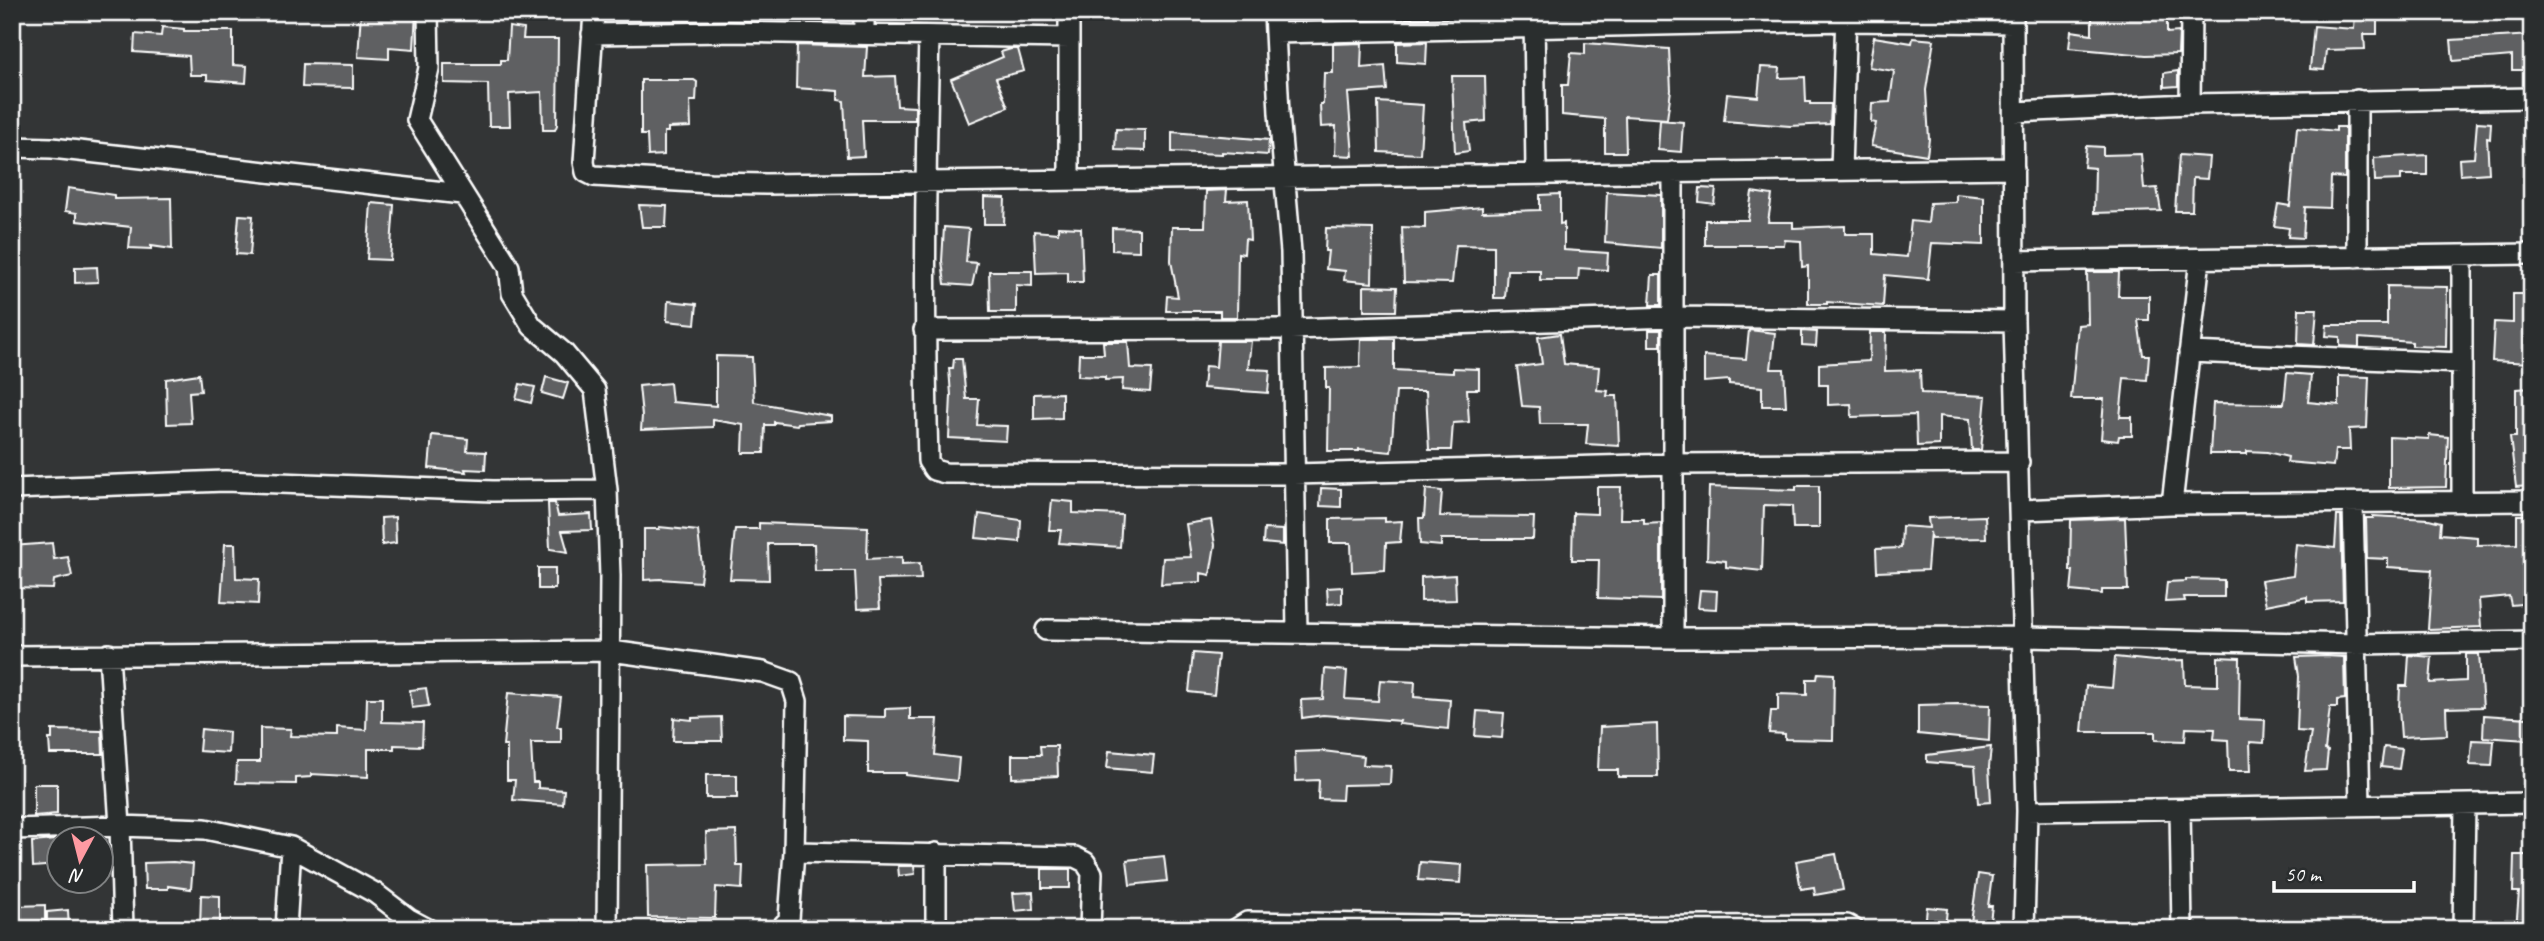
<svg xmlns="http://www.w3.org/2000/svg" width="2544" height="941" font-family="Caveat,sans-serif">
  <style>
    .building { fill: #5f6162; stroke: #fff; stroke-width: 2 }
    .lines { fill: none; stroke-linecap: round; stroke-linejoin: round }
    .minor-casing { stroke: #fff; stroke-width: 24 }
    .minor { stroke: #2a2d2e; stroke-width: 19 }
  </style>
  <rect width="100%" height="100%" fill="#333536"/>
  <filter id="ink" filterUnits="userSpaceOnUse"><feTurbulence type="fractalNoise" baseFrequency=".0143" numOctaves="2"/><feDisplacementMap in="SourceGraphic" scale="14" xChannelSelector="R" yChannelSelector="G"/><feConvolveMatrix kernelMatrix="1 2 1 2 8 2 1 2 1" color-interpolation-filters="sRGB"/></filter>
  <g filter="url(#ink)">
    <path class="building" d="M361,12H416L414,49L389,47V59L358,57Z
      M798,12H828V22L798,21Z
      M1407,12H1428V18H1406Z
      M2092,12H2167V33L2179,32L2178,54L2146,55L2069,48L2071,31L2092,34Z
      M2355,12H2377V34H2364L2365,49L2326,50L2324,70L2310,69L2314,26L2354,29Z
      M162,27L184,29V31H233V65L247,66L246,83L207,80V75H190L189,56L134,52L135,34L161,36Z
      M509,27L524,29L523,39H558L557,125L555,130H543L542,92L509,94L510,126H489L488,84L444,83V64H501V60H507Z
      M2532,35V70H2512V56L2453,61L2451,40Z
      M1874,37L1912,43L1913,38L1934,40L1926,90L1929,139L1927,155L1871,146L1876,123L1871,122L1872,103L1890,102L1894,71L1869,67Z
      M1427,42L1426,64L1397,62V43Z
      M1362,43L1361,68L1385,66L1387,90L1348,93L1353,156L1335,155L1336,126L1321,127L1320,104H1323L1324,73H1333V44Z
      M1585,43L1669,49L1671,90L1667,119L1625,116L1626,152H1605V119L1562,115V85H1568L1571,53L1585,54Z
      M797,45L867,47L865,77L895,76L897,106L915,107V120H862L864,156L847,157L844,101L838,100V91L796,88Z
      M1011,49H1018L1024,71L996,78L1008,107L969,123L951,79L1003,57L1001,52Z
      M303,64L353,65V88L302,87Z
      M1761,67L1780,68L1779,78L1805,77L1806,102H1810V104H1831L1830,124L1790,126L1724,121L1727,94L1758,97Z
      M2178,71V86L2164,87V73Z
      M1452,76H1485L1486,121L1466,123L1469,151L1455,153Z
      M641,80H694L697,82L696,101H690L691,127L668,128V132H664V155L648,156L647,135H641Z
      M1378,102L1423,105L1420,154L1379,152Z
      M1660,120L1683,122L1681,152L1658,150Z
      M2477,122L2491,123L2490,139L2487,138L2489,173L2460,175L2459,159L2474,158Z
      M2297,127L2336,131V127H2345V178L2331,177L2330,208L2305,207L2303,238L2288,237L2289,228L2274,226L2278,204L2290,206Z
      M1116,129L1145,130V151L1115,150Z
      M1172,132L1269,140L1268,155L1222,152V154L1172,152Z
      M2086,146L2103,147V155L2141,154L2144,189L2157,188L2161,211L2094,213L2095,168L2084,167Z
      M2179,155L2209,157L2207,179L2193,178L2192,211H2175Z
      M2427,155V175H2401V180L2375,181L2374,158Z
      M68,188L114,195V199L171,198L172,249L151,246V249L129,248L131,227L77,221V213L65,211Z
      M1700,188L1716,189L1714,204L1699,202Z
      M1227,190L1226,201L1248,200L1250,240L1245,239L1244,254L1238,253L1237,317H1220V311H1166L1167,296L1178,297L1171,261L1172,227H1205L1206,191Z
      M1607,192L1661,195V248L1605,243Z
      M1752,192L1772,195L1768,222H1793V228L1845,226V234H1874V254L1907,257L1911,221L1928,223L1930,203L1956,202V194L1984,197V245L1932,243L1928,279L1885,275L1883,306L1827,302V304H1808V266L1802,267L1801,241L1785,240L1784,245H1705V220H1748Z
      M1560,194V224L1564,223V250L1608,253L1607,270L1579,268L1578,280H1540V270H1507L1505,298H1494V246L1456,245L1452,283L1404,282L1402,227L1425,228V212L1482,207V212L1540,210V195Z
      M984,197L1005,198L1004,224H984Z
      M371,203L394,205L390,260L367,259Z
      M639,205L667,206L666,227H642Z
      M239,215L253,216L250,255L236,254Z
      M944,227L969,229L966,262L977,263L972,286L945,284L942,261Z
      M1058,227L1081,228L1083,282H1068V272L1036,273L1034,231L1058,233Z
      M1112,228L1139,229V251L1112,250Z
      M1326,228L1373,229L1372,283L1344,280L1345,271L1326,269L1328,251H1325Z
      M97,267L98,282L75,283V268Z
      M989,271H1032V286L1016,285V312H990Z
      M2087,272H2119L2118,296H2149V320H2138L2143,355H2149L2147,380L2124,378L2120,417H2132V436H2119L2118,441L2101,439L2104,399H2071L2078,325L2088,324Z
      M1652,275H1661V305H1650Z
      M1364,286L1397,287L1396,311H1364Z
      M2387,286L2447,287L2446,347L2412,346V342L2359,338V347L2340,346V337L2326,336L2327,325H2387Z
      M2513,294H2532V363L2492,361L2494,322L2513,323Z
      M668,301L697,304L695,324L667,321Z
      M2299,309H2317L2314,345L2298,344Z
      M1649,330H1661V346H1649Z
      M1749,330L1775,333L1771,369H1784L1786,406H1762V387L1729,384V380L1704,382V356L1746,359Z
      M1802,331L1817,332L1816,346L1802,345Z
      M1870,332H1886L1885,371L1920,370L1921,393L1986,396L1981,450H1972L1970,419L1939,416V445L1917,446L1916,415L1852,417L1851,404L1828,405V385H1819V364L1869,361Z
      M1560,334L1564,364L1599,367L1597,390L1608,391L1607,396H1617L1619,446L1586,444L1588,424H1540L1539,407L1522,406L1517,367L1542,364L1538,337Z
      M1361,339H1394V370L1453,373V368L1479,369V389H1467L1469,422L1453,423L1451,450H1429L1426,391H1396L1391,452L1359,449V451H1328L1329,388H1326V368L1360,367Z
      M1218,341H1251L1248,369L1270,370L1268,393L1203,388L1205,366L1216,367Z
      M1103,342H1128L1130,368L1152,369L1150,392L1122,390L1123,379L1105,380V377L1078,376L1079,354H1104Z
      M716,356L752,357L754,402L831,416V421L798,423L797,425L774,422V425H765L764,453H743L744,425L713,420V427L641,430L642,416L639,386L670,383L672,402L716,406Z
      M954,359H962L966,399H979L977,425L1007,426L1006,441L949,438L951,395L949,368H953Z
      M2287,373L2311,375L2308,402L2339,405V376L2369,377L2367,428L2349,429L2350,450H2335L2333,466L2287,462L2288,457L2267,452L2247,451V454H2210L2213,403L2284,404Z
      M199,374L201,391L189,392L191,423L167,424L166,379Z
      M546,377L568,383L563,399L542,393Z
      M520,384L535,387L531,403L516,399Z
      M2532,388V462H2527L2530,486L2516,487L2510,437H2516V389Z
      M1062,393V418L1034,419V394Z
      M432,435L468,439L467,451L486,452L485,470L465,469L466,472L429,468Z
      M2429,435L2448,437L2446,487L2389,488V437L2429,439Z
      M1796,486H1819V528H1793L1792,506L1764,505L1762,571L1726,567V561L1707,559L1709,487L1796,490Z
      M1597,487H1621L1620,519H1644V524L1661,523V600L1598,598L1599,560H1572L1573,513L1597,514Z
      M1321,488L1341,489V507L1320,506Z
      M1426,489L1442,491L1440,516L1534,517L1533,539H1441V546L1420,544L1419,518H1424Z
      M1052,500L1073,502V513L1122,515L1120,547L1059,543L1061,530H1049Z
      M548,503H555L558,516L591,514L592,530L562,531L568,552L550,549Z
      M979,514L1021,520L1020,542L976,538Z
      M2517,515H2532V603L2511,605L2509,596L2479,599L2481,627L2428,629L2432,570L2388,567V559L2367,558L2366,518H2373V516L2429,519L2441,522L2440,534L2477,537V545L2517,544Z
      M1985,516L1986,538L1931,539L1930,532L1927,570L1877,572L1876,549L1901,548L1902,526L1929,528L1928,518Z
      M2337,516H2341L2343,601L2307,602V597L2266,605L2261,581L2293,576L2296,544L2335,548Z
      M395,517L396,543L382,545L381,518Z
      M1385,518V522L1402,521L1400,542L1386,543L1385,570L1352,572L1351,543H1330V519Z
      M2125,518L2128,590H2102V594L2071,591L2073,571H2070L2071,520Z
      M1211,520L1215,545L1210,575L1201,573V582L1161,584L1163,558L1191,557L1186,524Z
      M759,523L868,527L867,559L902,557V564L920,563L921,579L878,580L880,608L857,609L855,571H815L814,544H768L769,580L730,579L735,529H759Z
      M659,527L698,531L702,566L700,582L660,579L644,580V529H659Z
      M1264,529L1283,530V545L1263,543Z
      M52,543L54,559L68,557L72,576L54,580L53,589L12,588V546Z
      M225,544H235L236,578L259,579L258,604L221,602Z
      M538,568H555V589H538Z
      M1455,575L1456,600L1421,601V577Z
      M2186,579L2224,580V597H2184L2185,601L2165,602L2167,582L2186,581Z
      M1342,587V603L1328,604L1327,588Z
      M1700,590L1717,591L1716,609L1698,608Z
      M1193,653L1218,655L1214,695L1189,692Z
      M2466,654H2479L2483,707L2446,708L2447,735L2401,737L2399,709L2400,686H2407L2409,655L2432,657L2430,683L2466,681Z
      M2326,656L2344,657L2345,699L2337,700V707H2330L2325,750L2328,751L2326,770L2305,771L2311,732L2297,731L2299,676L2296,657Z
      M2115,657L2154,661L2184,660L2185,685L2218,686V657L2240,658L2239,719L2265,720L2264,743L2250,742L2251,771H2229L2228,740L2214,739L2215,729L2186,728L2185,741L2155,740V732H2082L2086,686L2112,688Z
      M1325,669L1347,671L1345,699L1378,701L1380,680L1415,682L1414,697L1450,700L1448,729L1399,724L1400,721L1323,715L1302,718L1301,700L1323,699Z
      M1818,673L1834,674L1833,740L1785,739V734L1769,733L1771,711H1778V694L1807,695V679H1817Z
      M426,688L429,706L412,708L410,690Z
      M508,693L561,697L557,727H561V743H531L533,782H538V788L564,790L563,804L513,800L515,780H507V746H503Z
      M367,698H382V722L423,723L422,746L394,745V749H368V777L311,774V777L296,778V784L236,783L237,762H260V728L291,729L290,736L337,737V728L366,730Z
      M1958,704L1990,705L1989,741L1918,734V705Z
      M910,708V719H938L935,755L959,758L957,781L906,775V773H868V741L843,740V716L885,717V709Z
      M1477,711L1504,713L1502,738L1475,736Z
      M2484,715L2528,718L2527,740L2483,737Z
      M721,717L722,741H673L674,718L692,720V718Z
      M1657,724L1658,777H1618V770H1598L1600,727Z
      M201,729L229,732L228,753L199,751Z
      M52,730L102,731L103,754H50L49,739H52Z
      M2472,740L2494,741L2492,766L2470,765Z
      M1040,746H1057L1058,776L1012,778V755H1041Z
      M1991,747L1989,767L1991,802L1978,803L1975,766L1927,762V755Z
      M2384,747L2402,749L2399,769L2381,767Z
      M1109,751L1154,755L1152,772L1107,768Z
      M1323,751L1364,756L1363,765L1391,766L1390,784L1343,785L1342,800L1318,799L1319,780L1296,781L1295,752Z
      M706,775H737V798H706Z
      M34,784H57V814L34,816Z
      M736,831L737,866H743L742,889L716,887L715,918L648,917L647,865L707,864L706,832Z
      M55,840L57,865L33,867L32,842Z
      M1836,854L1843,890L1815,895L1814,887L1801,889L1796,861Z
      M2514,855H2532V929H2516L2519,892H2513Z
      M1164,856L1167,881L1130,885L1127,860Z
      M173,862L193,864L191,889L168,886V889H145L144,863Z
      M1420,862L1462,865L1461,883L1418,880Z
      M898,866H914L915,874L899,876Z
      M1042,869H1070V888H1042Z
      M1978,874L1992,876L1988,906H1992L1989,929H1970Z
      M1033,892L1034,909L1015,911L1013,893Z
      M201,895L220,896V929H200Z
      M45,905V921L18,922V906Z
      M1927,907L1947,909L1945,929L1925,928Z
      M68,910L69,929H47V912Z"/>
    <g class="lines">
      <g class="minor-casing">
        <path id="minor" d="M428,12L429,68L417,120L509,267L512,293L532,326L564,353L595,390L607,490L610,576L607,929
          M594,12L584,162L586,172L594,176L710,183L766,184L2014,168
          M864,12V34
          M1274,12L1279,113L1291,252L1297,633
          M1534,12L1536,173
          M2013,12L2014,321L2027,811L2024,929
          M1275,33L1847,21L2013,23
          M592,34L727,32L1069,38
          M929,37C925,179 924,320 928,461L934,470L945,473L1294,474L1673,464L2019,462
          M2357,100V257
          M2190,104L2191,12
          M2014,112L2190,104L2532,98
          M12,147L52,148L462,194
          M1841,170L1846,12
          M1069,180V12
          M2462,255V501
          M2014,261L2532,254
          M924,330L1291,329L1673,317L2014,321
          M2189,352L2462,363
          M12,489L225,481L493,491L607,490
          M2172,504L2200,259
          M2353,504L2360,805
          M2021,510L2172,504L2532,501
          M1046,630L1673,638L2024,637L2358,644L2532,641
          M1673,638V172
          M109,654L120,826L123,929
          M12,656L611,651L763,672L791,682L797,701L794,852L789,919L780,929
          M2180,809L2182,929
          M2027,811L2532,803
          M12,829L120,826L205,829L291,847L375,893L409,919L428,929
          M794,852L1075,857L1085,862L1092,873L1090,929
          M936,853V929
          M286,929L291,847
          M1236,929L1247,922L1544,927L1847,925L1854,929
          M2463,929L2465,805"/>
      </g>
      <use href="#minor" class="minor"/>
    </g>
  </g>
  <rect width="2544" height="941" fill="none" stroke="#2a2d2e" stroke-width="42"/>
  <rect x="21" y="21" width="2502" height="899" fill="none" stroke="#fff" stroke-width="2.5" filter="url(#ink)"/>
  <g transform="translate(80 860) rotate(187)"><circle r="33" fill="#2a2d2e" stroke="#7f8182" stroke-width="2"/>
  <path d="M0-5L12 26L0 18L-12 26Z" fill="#ff9aa2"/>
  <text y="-10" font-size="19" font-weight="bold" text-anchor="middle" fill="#ffffff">N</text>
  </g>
  <path d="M2274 881v10h140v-10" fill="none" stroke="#ffffff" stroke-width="3.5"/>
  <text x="2285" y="881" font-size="21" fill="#ffffff" stroke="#2a2d2e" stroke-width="5" paint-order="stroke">50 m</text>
</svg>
